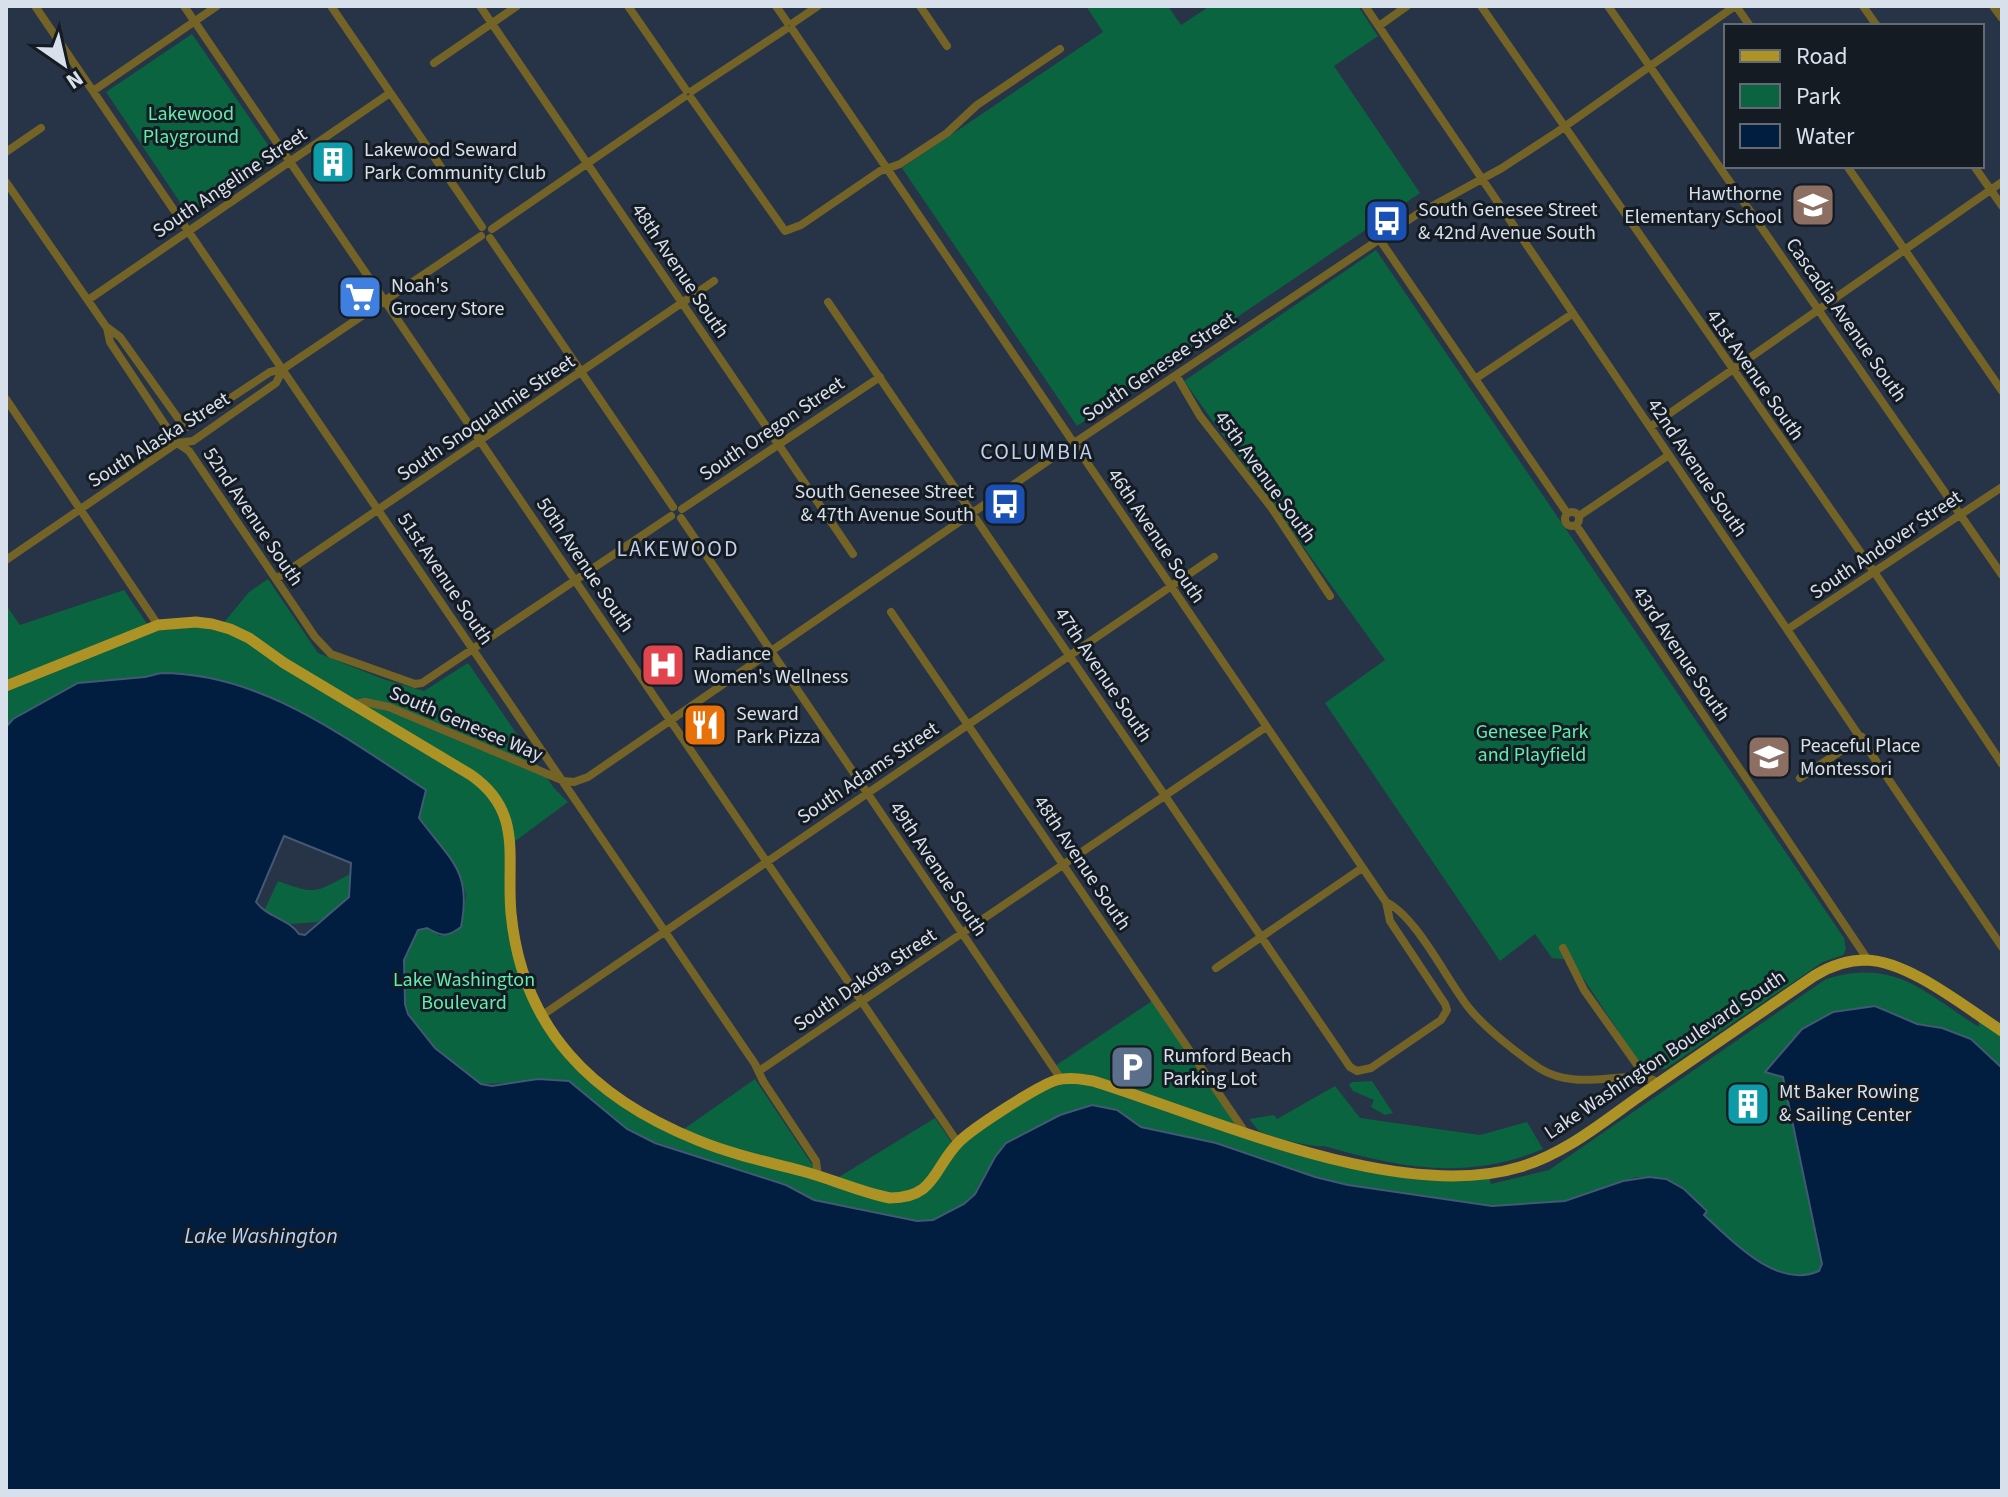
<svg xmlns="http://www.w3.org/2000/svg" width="2008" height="1497" font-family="'Source Sans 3',sans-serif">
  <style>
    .green { fill: #0a6440 }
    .water { fill: #011e40; stroke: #425874; stroke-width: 2; fill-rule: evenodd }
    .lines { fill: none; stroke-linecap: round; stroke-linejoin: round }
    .minor { stroke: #736326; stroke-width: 8 }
    .major { stroke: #ad9226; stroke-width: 11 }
    .labels { text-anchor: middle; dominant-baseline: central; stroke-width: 6; stroke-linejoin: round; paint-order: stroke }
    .park-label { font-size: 20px; fill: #63ecaa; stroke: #151b23 }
    .poi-label { font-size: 20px; fill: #d8e0ec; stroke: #151b23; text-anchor: start }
    .street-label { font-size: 20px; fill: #d8e0ec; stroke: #151b23 }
    .neighbourhood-label { font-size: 22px; letter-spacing: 2px; fill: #c2d1e9; stroke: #151b23 }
    .water-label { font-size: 22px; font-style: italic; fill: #b5d2f8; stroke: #151b23 }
  </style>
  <rect width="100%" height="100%" fill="#273346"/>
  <path class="green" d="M1086,6H1168L1181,25L1210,6H1358L1378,36L1334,66L1420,193L1077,426L902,168L1103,32Z
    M192,34L277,158L190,217L106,92Z
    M1376,250L1844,938L1846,949L1843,955L1823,962L1665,1069L1644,1070L1571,960L1552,958L1535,934L1500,961L1325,703L1385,660L1184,381Z
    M268,579L318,653L383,679L424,691L468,663L554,788L568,802L506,848L508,919L522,984L540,1023L556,1045L674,1136L755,1079L826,1185L935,1118L957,1150L964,1143C995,1121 1028,1091 1065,1084L1055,1066L1152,1001L1248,1138L1387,1174L1489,1177L1491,1184L1549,1170L1826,979C1896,958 1923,992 1979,1027L1978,1016L2002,1031V1068L1971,1039L1942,1028L1917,1024L1875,1006L1766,1072L1783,1076L1820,1249L1821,1268C1790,1299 1725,1234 1704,1214L1707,1211L1684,1189L1666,1179L1636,1177L1565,1201L1492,1206L1348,1185L1315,1177L1216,1143L1140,1127L1117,1110L1092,1105L1060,1115L1006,1143L987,1170L974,1194L964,1204L933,1220L917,1221L814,1200L786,1185L640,1137L627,1129L569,1081L482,1084L435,1048L416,1027L405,1004L404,960L418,930L428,928L440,936L463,917L466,895L459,871L419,818L161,673L145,677L78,683L13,719L6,727V605L20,625L124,590L152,631L197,627L217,631L249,592Z
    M350,874L349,897L342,906L318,922L291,924L264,911L278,881C316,895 315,893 350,874Z
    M1372,1081L1393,1113L1385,1115L1371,1107L1374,1100L1353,1091L1349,1085L1352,1082Z
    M1335,1086L1360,1118L1480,1135L1527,1122L1543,1149C1467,1181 1400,1168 1324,1146C1312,1148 1269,1137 1258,1130C1256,1128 1251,1121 1249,1119L1274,1115L1277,1119Z"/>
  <path class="water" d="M161,673C262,673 345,738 426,790L419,818C451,861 472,871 461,927C447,938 441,936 427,928L418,930L404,960L405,1004L408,1014L435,1048L481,1084L492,1086L538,1079L569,1081L627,1129L655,1143L786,1185L814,1200L917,1221L933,1220L964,1204L975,1194L995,1157L1006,1143L1060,1115L1092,1105L1117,1110L1141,1127L1216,1143L1315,1177L1348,1185L1492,1206L1565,1201L1623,1181L1649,1177L1666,1179L1684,1189L1707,1211L1704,1215C1731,1240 1777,1290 1819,1271L1822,1264L1783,1077L1765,1072L1802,1029L1833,1012L1875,1006L1917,1024L1942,1028L1971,1039L2002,1068V1491H6V727L13,719L78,683L145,677ZM284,836L351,863L349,897L305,935L299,934C288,918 268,918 256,902Z"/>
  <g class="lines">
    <path class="minor" d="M35,6L755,1064L763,1081L816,1161L818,1176
      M184,6L958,1143
      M331,6L482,227
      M480,6L853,554
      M628,6L686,90
      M776,6L787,22
      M920,6L947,46
      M1365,6L2002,947
      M1481,6L1879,579L2002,764
      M1608,6L2002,575
      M1736,6L1750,26
      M1863,6L1877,26
      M1993,6L2002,18
      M793,23L818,6
      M1379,26L1407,6
      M792,29L1386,902L1390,921L1445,1004L1447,1010L1441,1020L1371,1068L1357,1071L1350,1067L828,302
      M434,63L517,6
      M93,91L217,6
      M692,91L786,29
      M691,98L785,231L801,225L880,171L900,164L947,133L977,105L1060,49
      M6,152L41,128
      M1847,166L2002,391
      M1974,166L2002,206
      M6,182L107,328L110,342L177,443L189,451L315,637L331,654L415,684L422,683L671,516
      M492,229L684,97
      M490,238L673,507
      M1380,240L1567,513
      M88,300L390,93
      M108,328L120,337L185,428L270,372L283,369
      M1176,375L1200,416L1271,507L1330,596
      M1475,379L1572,314
      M6,399L158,625
      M1650,427L2002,182
      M682,509L880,377
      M1565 519a7 7 0 1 1 14 0a7 7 0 1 1-14 0Z
      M1579,516L1669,455
      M681,518L1061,1079
      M1576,525L1868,960
      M6,560L177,443L193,441L276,383L283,369L481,236
      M276,579L714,281
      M891,612L1245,1132
      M1788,629L2002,487
      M355,704L365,702L389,707L564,781L574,782L588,777L1074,443L1416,215L1502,168L1557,132L1735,6
      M1800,778L1862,737
      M1386,902C1417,917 1446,979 1469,1008C1485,1028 1518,1054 1539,1068C1581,1095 1633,1065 1659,1083
      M1563,948L1584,990L1645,1076
      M1216,968L1362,868
      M541,1016L1214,557
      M759,1071L1266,727"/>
    <path class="major" d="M6,686L158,625L196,622L212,624L230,629L249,638L284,663L471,775C524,812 506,857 511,913C522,1029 593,1098 697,1140C731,1154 767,1162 802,1171C832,1179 860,1192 890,1198C935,1198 933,1169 958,1143C971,1129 1039,1085 1057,1080C1069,1077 1081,1079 1093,1081C1212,1118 1398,1204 1520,1167C1567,1153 1605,1120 1644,1093C1700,1054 1757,1015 1814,976C1830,966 1846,960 1866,960C1909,961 1966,1008 2002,1031"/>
  </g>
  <defs>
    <g id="building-square" transform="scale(2.3)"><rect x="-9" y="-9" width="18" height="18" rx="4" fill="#0f9aa8" stroke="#151b23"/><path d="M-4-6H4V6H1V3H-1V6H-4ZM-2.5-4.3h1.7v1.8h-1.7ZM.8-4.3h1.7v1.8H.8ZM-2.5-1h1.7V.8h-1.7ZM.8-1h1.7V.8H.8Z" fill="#fff"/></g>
    <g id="school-square" transform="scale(2.3)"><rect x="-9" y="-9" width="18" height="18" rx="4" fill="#8d6e63" stroke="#151b23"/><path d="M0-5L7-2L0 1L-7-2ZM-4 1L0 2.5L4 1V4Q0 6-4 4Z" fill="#fff"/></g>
    <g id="bus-square" transform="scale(2.3)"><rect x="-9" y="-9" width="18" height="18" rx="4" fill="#1a4fb4" stroke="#151b23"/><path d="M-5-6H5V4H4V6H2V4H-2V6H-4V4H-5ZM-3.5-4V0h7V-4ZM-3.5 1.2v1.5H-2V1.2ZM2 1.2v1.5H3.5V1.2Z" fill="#fff"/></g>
    <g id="supermarket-square" transform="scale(2.3)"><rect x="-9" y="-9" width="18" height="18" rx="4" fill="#3f7fe0" stroke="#151b23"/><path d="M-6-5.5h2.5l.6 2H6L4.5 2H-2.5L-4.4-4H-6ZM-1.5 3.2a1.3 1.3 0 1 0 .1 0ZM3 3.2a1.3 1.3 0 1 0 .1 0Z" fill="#fff"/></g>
    <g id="hospital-square" transform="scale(2.3)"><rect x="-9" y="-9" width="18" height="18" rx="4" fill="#e0444e" stroke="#151b23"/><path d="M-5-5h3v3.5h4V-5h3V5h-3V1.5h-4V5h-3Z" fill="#fff"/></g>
    <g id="restaurant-square" transform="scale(2.3)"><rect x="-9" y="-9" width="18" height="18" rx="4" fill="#e8710a" stroke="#151b23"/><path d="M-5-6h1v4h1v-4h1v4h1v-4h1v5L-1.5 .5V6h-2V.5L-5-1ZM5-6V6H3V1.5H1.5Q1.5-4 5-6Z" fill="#fff"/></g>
    <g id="parking-square" transform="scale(2.3)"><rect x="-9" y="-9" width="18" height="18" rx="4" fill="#5c6f8a" stroke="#151b23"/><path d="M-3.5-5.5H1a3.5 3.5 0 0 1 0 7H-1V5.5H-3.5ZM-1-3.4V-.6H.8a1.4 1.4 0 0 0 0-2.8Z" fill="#fff"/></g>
  </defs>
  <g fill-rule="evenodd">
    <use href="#building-square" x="333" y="162"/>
    <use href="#school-square" x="1813" y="205"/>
    <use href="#bus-square" x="1387" y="221"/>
    <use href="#supermarket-square" x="360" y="297"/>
    <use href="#bus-square" x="1005" y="504"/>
    <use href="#hospital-square" x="663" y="665"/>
    <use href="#restaurant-square" x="705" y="725"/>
    <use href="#school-square" x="1769" y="757"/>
    <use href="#parking-square" x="1132" y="1067"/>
    <use href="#building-square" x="1748" y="1104"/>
  </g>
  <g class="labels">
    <g class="park-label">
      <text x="191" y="114">Lakewood<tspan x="191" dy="23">Playground</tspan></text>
      <text x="1532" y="732">Genesee Park<tspan x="1532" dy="23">and Playfield</tspan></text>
      <text x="464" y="980">Lake Washington<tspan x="464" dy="23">Boulevard</tspan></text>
    </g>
    <g class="poi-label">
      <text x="364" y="150">Lakewood Seward<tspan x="364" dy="23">Park Community Club</tspan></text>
      <text x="1782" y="194" text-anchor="end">Hawthorne<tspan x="1782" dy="23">Elementary School</tspan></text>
      <text x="1418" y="210">South Genesee Street<tspan x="1418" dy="23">&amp; 42nd Avenue South</tspan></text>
      <text x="391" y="286">Noah's<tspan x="391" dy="23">Grocery Store</tspan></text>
      <text x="974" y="492" text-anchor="end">South Genesee Street<tspan x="974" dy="23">&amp; 47th Avenue South</tspan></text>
      <text x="694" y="654">Radiance<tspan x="694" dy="23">Women's Wellness</tspan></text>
      <text x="736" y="714">Seward<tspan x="736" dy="23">Park Pizza</tspan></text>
      <text x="1800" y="746">Peaceful Place<tspan x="1800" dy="23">Montessori</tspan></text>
      <text x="1163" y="1056">Rumford Beach<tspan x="1163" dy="23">Parking Lot</tspan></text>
      <text x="1779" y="1092">Mt Baker Rowing<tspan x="1779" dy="23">&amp; Sailing Center</tspan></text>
    </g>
    <g class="street-label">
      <text transform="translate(230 183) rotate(-34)">South Angeline Street</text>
      <text transform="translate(680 271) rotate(56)">48th Avenue South</text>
      <text transform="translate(1846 320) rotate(55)">Cascadia Avenue South</text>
      <text transform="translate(1159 367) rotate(-34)">South Genesee Street</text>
      <text transform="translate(1755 375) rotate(55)">41st Avenue South</text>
      <text transform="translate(486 418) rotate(-34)">South Snoqualmie Street</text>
      <text transform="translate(772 429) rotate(-34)">South Oregon Street</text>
      <text transform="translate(159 440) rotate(-32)">South Alaska Street</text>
      <text transform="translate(1697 468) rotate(56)">42nd Avenue South</text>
      <text transform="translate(1265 477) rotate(54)">45th Avenue South</text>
      <text transform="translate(253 517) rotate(56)">52nd Avenue South</text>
      <text transform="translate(1156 536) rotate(56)">46th Avenue South</text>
      <text transform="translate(1886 545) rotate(-34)">South Andover Street</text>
      <text transform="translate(585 565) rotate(56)">50th Avenue South</text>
      <text transform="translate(445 579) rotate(56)">51st Avenue South</text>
      <text transform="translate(1681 654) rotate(56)">43rd Avenue South</text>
      <text transform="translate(1103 675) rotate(56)">47th Avenue South</text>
      <text transform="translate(466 724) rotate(23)">South Genesee Way</text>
      <text transform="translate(868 773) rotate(-34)">South Adams Street</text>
      <text transform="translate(1082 863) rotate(56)">48th Avenue South</text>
      <text transform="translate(938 869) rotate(56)">49th Avenue South</text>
      <text transform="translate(865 980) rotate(-34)">South Dakota Street</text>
      <text transform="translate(1665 1055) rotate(-34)">Lake Washington Boulevard South</text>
    </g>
    <g class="neighbourhood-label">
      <text x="1037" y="452">COLUMBIA</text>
      <text x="678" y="549">LAKEWOOD</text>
    </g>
    <g class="water-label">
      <text x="261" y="1236">Lake Washington</text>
    </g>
  </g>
  <rect width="2008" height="1497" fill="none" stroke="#d8e0ec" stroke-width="16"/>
  <rect x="1724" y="24" width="260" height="144" fill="#151b23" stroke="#636a73" stroke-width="2"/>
  <rect x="1740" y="50" width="40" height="12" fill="#ad9226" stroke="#636a73" stroke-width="2"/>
  <text x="1796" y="64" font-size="24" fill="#d8e0ec">Road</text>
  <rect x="1740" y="84" width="40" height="24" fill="#0a6440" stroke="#636a73" stroke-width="2"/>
  <text x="1796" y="104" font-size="24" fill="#d8e0ec">Park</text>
  <rect x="1740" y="124" width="40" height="24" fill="#011e40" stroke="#636a73" stroke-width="2"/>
  <text x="1796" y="144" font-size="24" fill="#d8e0ec">Water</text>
  <g transform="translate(64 64) rotate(146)" stroke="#151b23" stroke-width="6" paint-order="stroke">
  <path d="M0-6L14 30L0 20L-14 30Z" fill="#d8e0ec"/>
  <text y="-12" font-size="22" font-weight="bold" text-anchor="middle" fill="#d8e0ec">N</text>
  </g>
</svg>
